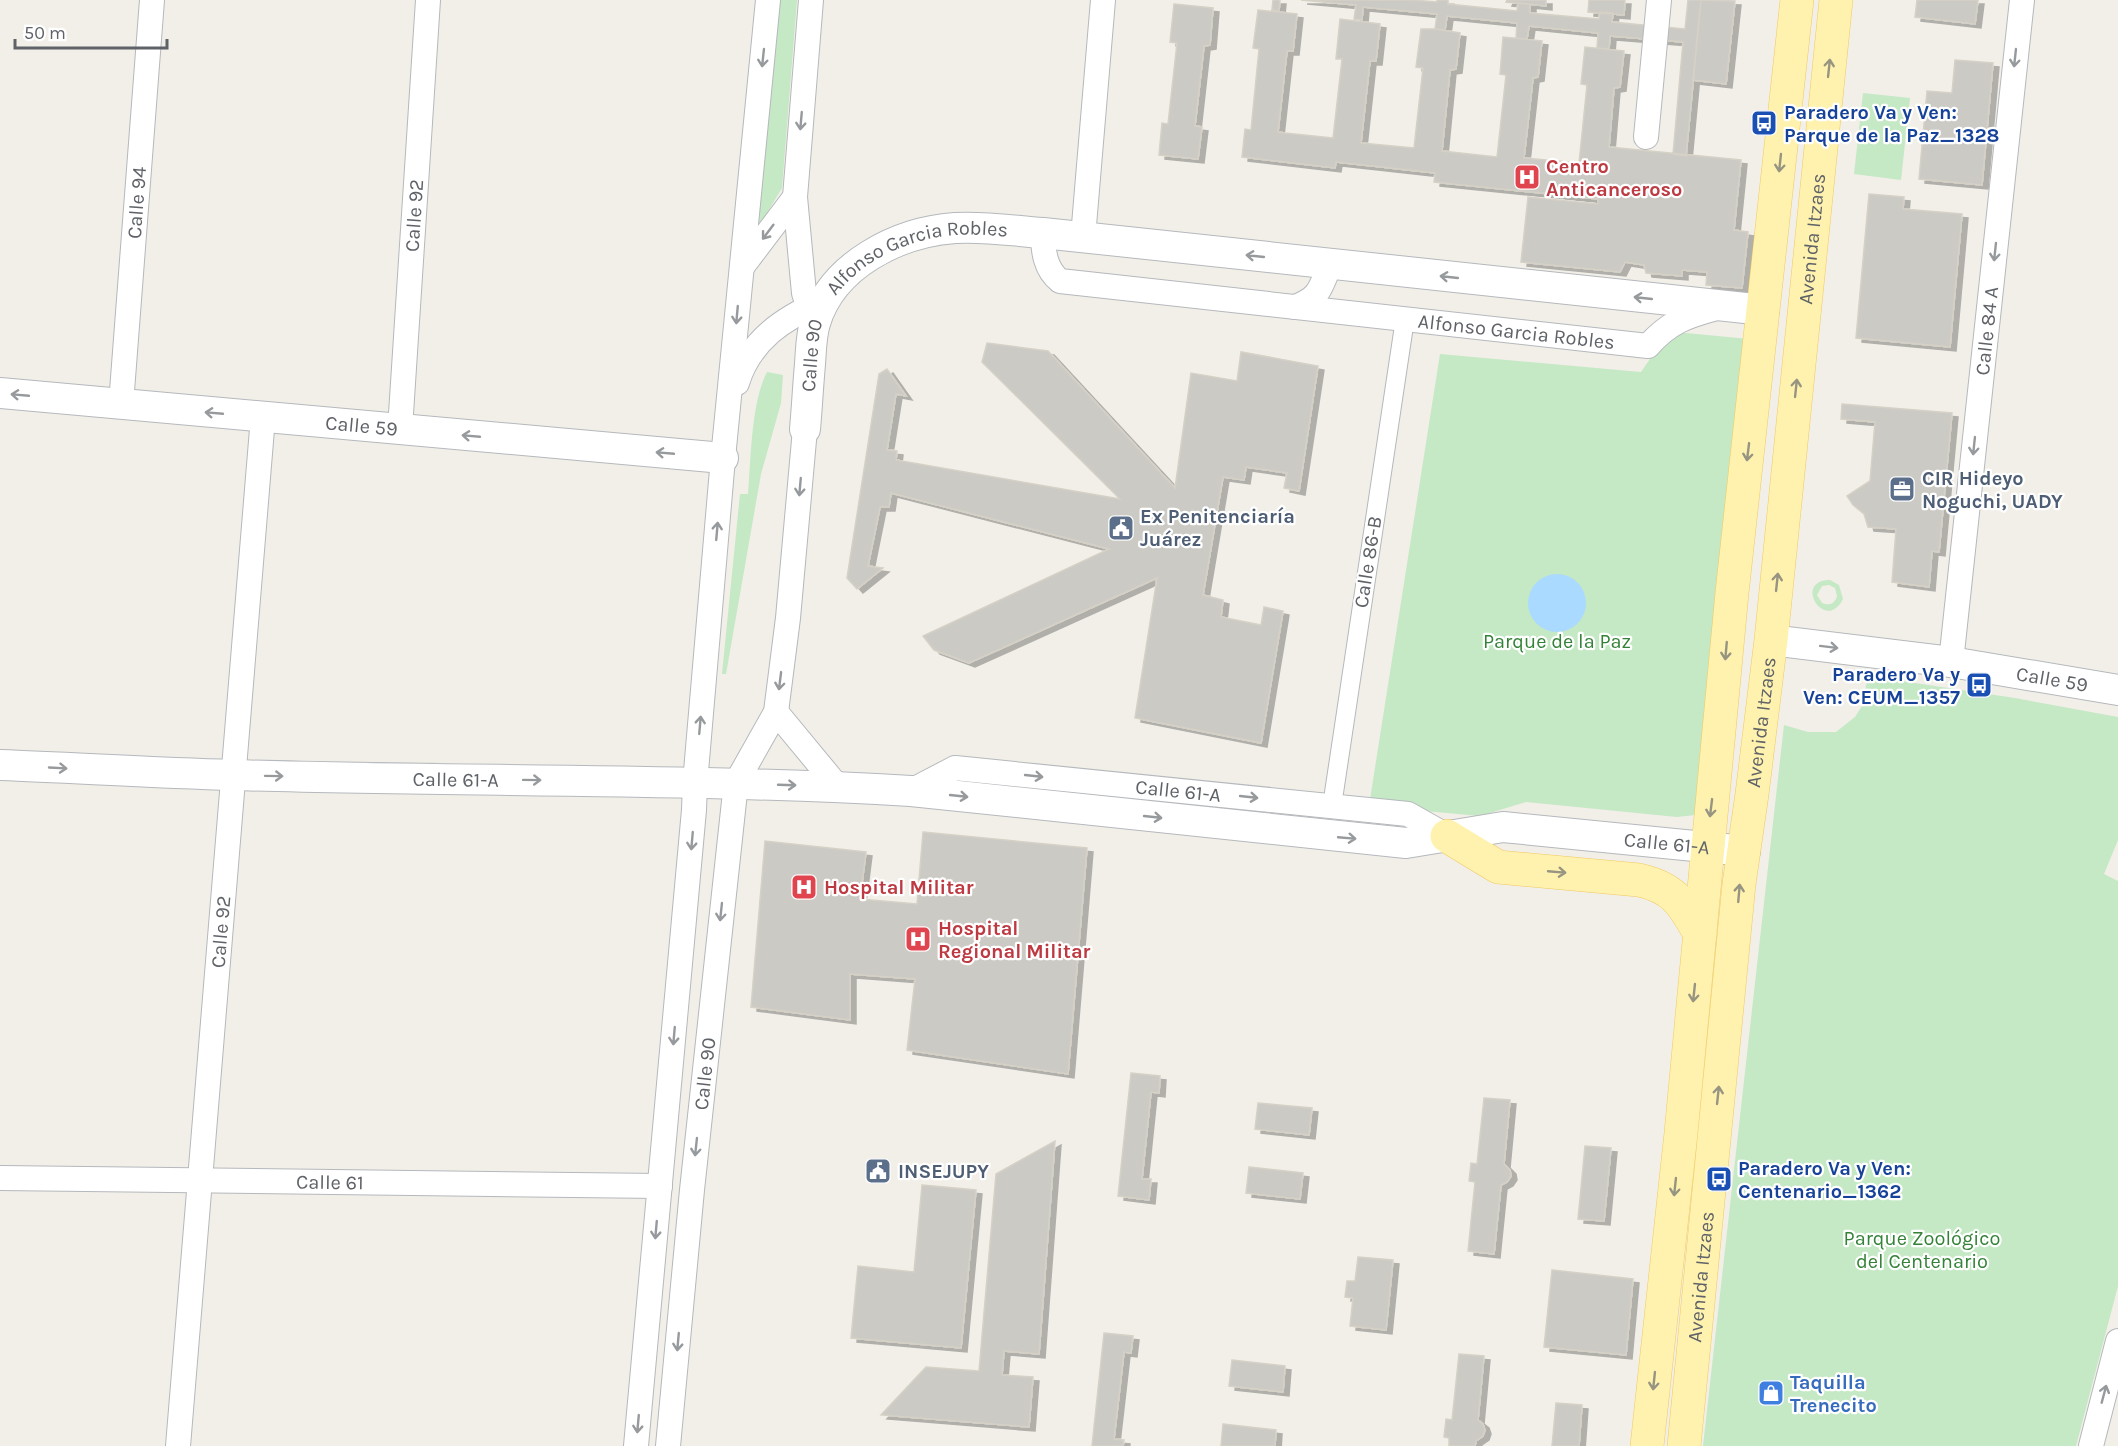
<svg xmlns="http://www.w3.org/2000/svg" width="2118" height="1446" font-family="Karla,sans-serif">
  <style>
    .green { fill: #c5e8c5; fill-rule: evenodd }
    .water { fill: #aadaff }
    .building { fill: #cccac5; stroke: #d6d1c6; stroke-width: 1.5; filter: url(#shadow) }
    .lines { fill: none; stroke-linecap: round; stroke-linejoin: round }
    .pedestrian-casing { stroke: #b5b8bc; stroke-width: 20 }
    .minor-casing { stroke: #b5b8bc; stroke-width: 26 }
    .tertiary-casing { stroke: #b5b8bc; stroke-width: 32 }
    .primary-casing { stroke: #f2c960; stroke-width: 34 }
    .pedestrian { stroke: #fff; stroke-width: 18 }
    .minor { stroke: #fff; stroke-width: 24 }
    .tertiary { stroke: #fff; stroke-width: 30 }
    .primary { stroke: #fff2af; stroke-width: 33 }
    .oneway { stroke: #979a9d }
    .oneway2 { stroke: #979581 }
    .labels { text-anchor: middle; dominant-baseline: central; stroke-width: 4.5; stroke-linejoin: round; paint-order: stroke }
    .transit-label { font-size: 20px; font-weight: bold; fill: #164399; stroke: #fff; text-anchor: start }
    .health-label { font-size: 20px; font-weight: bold; fill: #be3a42; stroke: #fff; text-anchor: start }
    .street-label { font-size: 20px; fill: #5f6368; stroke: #fff }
    .service-label { font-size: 20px; font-weight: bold; fill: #4e5e75; stroke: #fff; text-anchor: start }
    .park-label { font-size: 20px; fill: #348238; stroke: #fff }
    .shop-label { font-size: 20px; font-weight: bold; fill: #366cbe; stroke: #fff; text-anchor: start }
  </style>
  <defs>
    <filter id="shadow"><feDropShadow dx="6" dy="4" stdDeviation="0" flood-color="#0004"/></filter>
  </defs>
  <rect width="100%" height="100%" fill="#f1efe8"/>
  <path class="green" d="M777,0H797L782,188L759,226L761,162Z
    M1863,93L1910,98L1901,180L1854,174Z
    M1675,332L1749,339L1695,815L1677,817L1526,802L1480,816L1369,806L1440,354L1641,372L1663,340Z
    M767,372L783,375L781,403L761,474L726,674H722L740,494H748C751,459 751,403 767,372Z
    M1830,580L1839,585L1843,599C1825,634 1792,580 1830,580ZM1829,585L1835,588L1837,596C1835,604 1829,606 1822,603L1817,595L1822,586Z
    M1868,676L2015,698L2118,717V840L2104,874L2118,881V1286L2076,1446H1703L1784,725L1808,732H1836L1855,717L1862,706Z"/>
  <path class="water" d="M1528 603a29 29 0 1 1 58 0a29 29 0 1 1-58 0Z"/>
  <path class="building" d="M1273,0H1280L1279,11L1272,10Z
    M1301,0H1413L1437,2V0H1448V4L1517,11L1518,3L1530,4V13L1599,19L1600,12L1613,13L1612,22L1685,29L1688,0H1701L1686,156L1673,154L1683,42L1610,36L1609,49L1597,48L1598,33L1529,26L1527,39L1516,38L1517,23L1447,16L1445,30L1435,29L1437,14L1363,7L1362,20L1354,19L1356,5Z
    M1507,0H1546V6L1506,2Z
    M1589,0H1625L1624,15L1588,12Z
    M1701,0L1735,1L1726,84L1693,80Z
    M1917,0H1978L1975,24L1915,17Z
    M1174,4L1213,8L1210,45L1204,46L1195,126L1202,127L1198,159L1159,155L1162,123L1168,124L1177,43L1170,42Z
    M1258,10L1297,14L1293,51H1287L1278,132L1285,133L1333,138L1342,59H1336L1340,19L1380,24L1376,61H1370L1361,143L1414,148L1423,68L1416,67L1421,29H1435L1460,33L1456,69L1450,70L1442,151L1497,157L1506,75L1500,74L1503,37L1542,41L1538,77L1533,78L1524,158L1579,163L1587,85L1581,84L1585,47L1624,51L1620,87L1614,88L1609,147L1741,160L1734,230L1748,232L1742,288L1706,285L1707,272L1682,270V276L1646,273L1644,265L1625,262L1620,272L1521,262L1528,197L1598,204V199L1434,182L1435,173L1336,162L1335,168L1242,157L1245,129L1251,130L1259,49L1253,48Z
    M1955,60L1993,63L1982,185L1919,179L1927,91L1952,93Z
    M1869,194L1904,197L1903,209L1962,214L1950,347L1856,338Z
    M987,343L1048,351L1175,488L1191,373L1237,381L1241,352L1318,366L1299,491L1284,488L1287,473L1246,467L1244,480L1223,477L1203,595L1223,600L1221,617L1261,625L1264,607L1283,611L1261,743L1135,718L1157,578L969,663L934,650L923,636L1109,549L891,493L889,507H880L868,566L883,568L857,589L847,578L879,374L887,369L906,396L896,394L887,450L897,451L896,460L1120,499L982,362Z
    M1842,404L1952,413L1939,552L1932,551L1929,587L1892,582L1896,529L1868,527L1864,514L1853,505L1847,496L1870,481L1875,422L1841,419Z
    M923,832L1087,848L1068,1074L907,1050L915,979L850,974V1020L751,1007L765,841L866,852L860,899L917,904Z
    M1131,1073L1160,1076L1159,1093L1151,1092L1142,1179H1151L1149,1200L1118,1196Z
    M1484,1098L1510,1100L1504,1164L1510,1170L1511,1176L1507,1182L1501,1185L1494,1254L1468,1251L1475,1182L1469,1181L1471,1163L1477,1164Z
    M1258,1103L1312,1108L1309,1135L1255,1129Z
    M1055,1141L1039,1354L1004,1351L1002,1375L1033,1377L1029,1427L881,1415L926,1367L979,1371L996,1174Z
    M1585,1146L1611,1148L1604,1221L1578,1219Z
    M1249,1167L1303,1173L1300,1199L1246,1193Z
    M922,1185L976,1190L961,1348L851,1338L858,1266L914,1272Z
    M1358,1257L1393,1260L1386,1330L1350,1326L1353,1298L1345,1297L1347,1281H1355Z
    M1552,1270L1633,1279L1626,1355L1544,1347Z
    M1104,1333L1133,1336L1131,1353L1124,1352L1114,1439L1124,1440L1123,1446H1092Z
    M1459,1354L1484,1356L1478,1420L1483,1424L1485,1430L1483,1436L1476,1441L1475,1446H1449V1438L1444,1437L1446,1419L1452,1420Z
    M1232,1360L1285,1366L1283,1392L1229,1386Z
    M1556,1403L1582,1405L1579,1446H1552Z
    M1223,1424L1276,1430L1275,1446H1221Z"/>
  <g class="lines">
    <g class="pedestrian-casing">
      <path id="pedestrian" d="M1332,806L1405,319"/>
    </g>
    <g class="minor-casing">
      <g id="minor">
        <path d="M811,0L795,197L804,293L814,324"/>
        <path d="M1646,137L1659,0"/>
        <path id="s1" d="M1043,233C1043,251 1045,269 1060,281L1648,346C1669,322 1687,316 1717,308"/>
        <path d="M1083,237L1103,0"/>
        <path d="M742,267L795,197"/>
        <path d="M1295,307C1320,298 1320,288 1330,265"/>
        <path d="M737,383C750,340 784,318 823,301"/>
        <path id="s2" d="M121,404L152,0"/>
        <path id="s3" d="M400,429L428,0"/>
        <path id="s4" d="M1951,662L2022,0"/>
        <path d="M776,712L838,787"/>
        <path id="s5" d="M911,791L955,768L1408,814L1447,836"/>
        <path id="s6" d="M0,1178L660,1186"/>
        <path id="s7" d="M178,1446L263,417"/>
        <path d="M636,1446L694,810L695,783L723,458L768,0"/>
        <path id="s8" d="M668,1446L692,1190L736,783L776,712L788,618L805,429"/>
        <path d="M2091,1446L2118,1341"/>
      </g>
    </g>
    <g class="tertiary-casing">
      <g id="tertiary">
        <path id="s9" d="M0,393L723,458"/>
        <path id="s10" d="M805,429C807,407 808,386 810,364C811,351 811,336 815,323C832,265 898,232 955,228C984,226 1014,231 1043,233L1764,310"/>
        <path id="s11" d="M1771,640L1951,662L2118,690"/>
        <path id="s12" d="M0,765C78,768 156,773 233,775C459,782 685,778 911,791L1406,843L1503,827L1745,851"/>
      </g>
    </g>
    <g class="primary-casing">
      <g id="primary">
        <path d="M1447,836L1498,867L1639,880C1675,888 1683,904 1700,934"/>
        <path d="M1647,1446L1681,1133L1732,593L1797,0"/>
        <path id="s13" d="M1684,1446L1739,884L1752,794L1771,640L1836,0"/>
      </g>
    </g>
    <use href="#pedestrian" class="pedestrian"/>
    <use href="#minor" class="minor"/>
    <use href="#tertiary" class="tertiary"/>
    <use href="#primary" class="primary"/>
  </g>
  <defs><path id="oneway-shaft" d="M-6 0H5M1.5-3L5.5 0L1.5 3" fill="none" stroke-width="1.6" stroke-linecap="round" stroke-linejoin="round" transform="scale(1.5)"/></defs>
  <g class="oneway">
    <use href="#oneway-shaft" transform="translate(763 58) rotate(96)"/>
    <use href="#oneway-shaft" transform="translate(2015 58) rotate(96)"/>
    <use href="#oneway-shaft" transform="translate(801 121) rotate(95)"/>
    <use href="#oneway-shaft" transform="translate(768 232) rotate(127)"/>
    <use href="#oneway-shaft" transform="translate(1995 252) rotate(96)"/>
    <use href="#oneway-shaft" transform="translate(1255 256) rotate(-174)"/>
    <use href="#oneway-shaft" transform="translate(1449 277) rotate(-174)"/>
    <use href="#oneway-shaft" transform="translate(1643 298) rotate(-174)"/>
    <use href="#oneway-shaft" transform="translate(737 315) rotate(95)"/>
    <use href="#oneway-shaft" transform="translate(20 395) rotate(-175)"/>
    <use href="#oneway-shaft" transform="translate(214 413) rotate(-175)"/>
    <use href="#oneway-shaft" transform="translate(471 436) rotate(-175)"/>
    <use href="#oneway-shaft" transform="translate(1974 446) rotate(96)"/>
    <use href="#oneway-shaft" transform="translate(665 453) rotate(-175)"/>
    <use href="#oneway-shaft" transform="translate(800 487) rotate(95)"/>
    <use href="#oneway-shaft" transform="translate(717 531) rotate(-85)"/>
    <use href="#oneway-shaft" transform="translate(1829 647) rotate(7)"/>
    <use href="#oneway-shaft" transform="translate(780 681) rotate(97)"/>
    <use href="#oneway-shaft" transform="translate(700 725) rotate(-85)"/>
    <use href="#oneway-shaft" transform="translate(58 768) rotate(3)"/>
    <use href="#oneway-shaft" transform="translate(274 776) rotate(1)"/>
    <use href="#oneway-shaft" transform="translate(1034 776) rotate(6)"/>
    <use href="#oneway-shaft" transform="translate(532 780) rotate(1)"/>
    <use href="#oneway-shaft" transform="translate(787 785) rotate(2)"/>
    <use href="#oneway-shaft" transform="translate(959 796) rotate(6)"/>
    <use href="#oneway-shaft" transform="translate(1249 797) rotate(6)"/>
    <use href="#oneway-shaft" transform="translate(1153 817) rotate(6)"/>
    <use href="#oneway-shaft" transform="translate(1347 838) rotate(5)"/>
    <use href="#oneway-shaft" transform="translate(692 841) rotate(95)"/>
    <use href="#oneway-shaft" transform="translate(721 912) rotate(96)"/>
    <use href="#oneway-shaft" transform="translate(674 1036) rotate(95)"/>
    <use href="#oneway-shaft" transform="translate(696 1147) rotate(96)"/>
    <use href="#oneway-shaft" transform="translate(656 1230) rotate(95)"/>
    <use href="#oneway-shaft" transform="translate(678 1342) rotate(95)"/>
    <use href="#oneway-shaft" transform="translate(2104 1394) rotate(-75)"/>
    <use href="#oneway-shaft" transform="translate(638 1424) rotate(95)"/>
  </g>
  <g class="oneway2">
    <use href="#oneway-shaft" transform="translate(1829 68) rotate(-84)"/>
    <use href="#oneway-shaft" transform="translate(1780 163) rotate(96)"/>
    <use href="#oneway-shaft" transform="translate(1796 388) rotate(-84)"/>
    <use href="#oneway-shaft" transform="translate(1748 452) rotate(97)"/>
    <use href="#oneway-shaft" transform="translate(1777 582) rotate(-84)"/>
    <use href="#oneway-shaft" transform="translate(1726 651) rotate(95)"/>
    <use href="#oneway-shaft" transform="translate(1711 808) rotate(97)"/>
    <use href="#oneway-shaft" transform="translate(1557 872) rotate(5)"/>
    <use href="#oneway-shaft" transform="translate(1739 893) rotate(-85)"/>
    <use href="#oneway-shaft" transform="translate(1694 993) rotate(96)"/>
    <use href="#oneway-shaft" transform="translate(1718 1095) rotate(-84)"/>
    <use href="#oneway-shaft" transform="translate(1675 1187) rotate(96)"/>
    <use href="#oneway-shaft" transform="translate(1654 1381) rotate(96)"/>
  </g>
  <defs>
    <g id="bus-square" transform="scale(1.35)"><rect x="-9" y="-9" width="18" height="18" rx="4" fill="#1a4fb4" stroke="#fff"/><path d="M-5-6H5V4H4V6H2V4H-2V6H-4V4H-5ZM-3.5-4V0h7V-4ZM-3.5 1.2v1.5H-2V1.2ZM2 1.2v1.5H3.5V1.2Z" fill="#fff"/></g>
    <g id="hospital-square" transform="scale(1.35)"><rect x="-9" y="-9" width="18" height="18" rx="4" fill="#e0444e" stroke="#fff"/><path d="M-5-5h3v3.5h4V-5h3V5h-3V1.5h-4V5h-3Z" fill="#fff"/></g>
    <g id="office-square" transform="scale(1.35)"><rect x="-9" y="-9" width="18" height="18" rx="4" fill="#5c6f8a" stroke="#fff"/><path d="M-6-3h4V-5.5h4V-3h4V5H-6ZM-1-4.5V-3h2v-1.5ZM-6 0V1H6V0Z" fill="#fff"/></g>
    <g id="civic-square" transform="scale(1.35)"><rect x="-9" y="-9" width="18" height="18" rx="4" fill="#5c6f8a" stroke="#fff"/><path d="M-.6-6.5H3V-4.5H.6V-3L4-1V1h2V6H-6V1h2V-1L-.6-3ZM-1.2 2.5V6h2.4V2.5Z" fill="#fff"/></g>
    <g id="shop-square" transform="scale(1.35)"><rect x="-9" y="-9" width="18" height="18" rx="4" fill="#3f7fe0" stroke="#fff"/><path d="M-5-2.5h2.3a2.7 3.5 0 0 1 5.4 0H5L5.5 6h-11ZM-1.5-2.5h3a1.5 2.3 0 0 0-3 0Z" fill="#fff"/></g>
  </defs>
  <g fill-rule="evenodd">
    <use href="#bus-square" x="1764" y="123"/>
    <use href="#hospital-square" x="1527" y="177"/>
    <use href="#office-square" x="1902" y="489"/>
    <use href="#civic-square" x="1121" y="528"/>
    <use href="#bus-square" x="1979" y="685"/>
    <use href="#hospital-square" x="804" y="887"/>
    <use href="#hospital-square" x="918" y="939"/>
    <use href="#civic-square" x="878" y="1171"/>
    <use href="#bus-square" x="1719" y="1179"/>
    <use href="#shop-square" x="1771" y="1393"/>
  </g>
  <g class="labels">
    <g class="transit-label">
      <text x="1784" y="112">Paradero Va y Ven:<tspan x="1784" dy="23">Parque de la Paz_1328</tspan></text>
      <text x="1960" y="674" text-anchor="end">Paradero Va y<tspan x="1960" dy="23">Ven: CEUM_1357</tspan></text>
      <text x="1738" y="1168">Paradero Va y Ven:<tspan x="1738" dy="23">Centenario_1362</tspan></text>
    </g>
    <g class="health-label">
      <text x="1546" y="166">Centro<tspan x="1546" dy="23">Anticanceroso</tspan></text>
      <text x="824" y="887">Hospital Militar</text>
      <text x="938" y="928">Hospital<tspan x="938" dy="23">Regional Militar</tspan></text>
    </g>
    <g class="street-label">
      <text stroke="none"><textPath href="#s2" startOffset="202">Calle 94</textPath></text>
      <text stroke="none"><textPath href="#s3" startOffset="214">Calle 92</textPath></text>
      <text stroke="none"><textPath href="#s13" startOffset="1214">Avenida Itzaes</textPath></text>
      <text stroke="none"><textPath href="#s10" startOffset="240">Alfonso Garcia Robles</textPath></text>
      <text stroke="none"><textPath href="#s1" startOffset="512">Alfonso Garcia Robles</textPath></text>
      <text stroke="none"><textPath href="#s4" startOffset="333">Calle 84 A</textPath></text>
      <text stroke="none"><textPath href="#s10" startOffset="74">Calle 90</textPath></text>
      <text stroke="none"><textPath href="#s9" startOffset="363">Calle 59</textPath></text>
      <text transform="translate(1368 562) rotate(-81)">Calle 86-B</text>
      <text stroke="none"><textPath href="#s11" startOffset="284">Calle 59</textPath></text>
      <text stroke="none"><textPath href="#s13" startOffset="728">Avenida Itzaes</textPath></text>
      <text stroke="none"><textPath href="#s12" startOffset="456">Calle 61-A</textPath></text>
      <text stroke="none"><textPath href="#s5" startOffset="274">Calle 61-A</textPath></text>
      <text stroke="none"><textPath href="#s12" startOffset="1672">Calle 61-A</textPath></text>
      <text stroke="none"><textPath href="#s7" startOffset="516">Calle 92</textPath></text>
      <text stroke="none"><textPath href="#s8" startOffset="374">Calle 90</textPath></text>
      <text stroke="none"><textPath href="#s6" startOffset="330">Calle 61</textPath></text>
      <text stroke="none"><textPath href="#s13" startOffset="170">Avenida Itzaes</textPath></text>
    </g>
    <g class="service-label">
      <text x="1922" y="478">CIR Hideyo<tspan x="1922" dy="23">Noguchi, UADY</tspan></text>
      <text x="1140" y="516">Ex Penitenciaría<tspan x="1140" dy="23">Juárez</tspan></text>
      <text x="898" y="1171">INSEJUPY</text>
    </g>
    <g class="park-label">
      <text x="1557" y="641">Parque de la Paz</text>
      <text x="1922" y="1238">Parque Zoológico<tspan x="1922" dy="23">del Centenario</tspan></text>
    </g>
    <g class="shop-label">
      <text x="1790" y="1382">Taquilla<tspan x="1790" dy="23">Trenecito</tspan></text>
    </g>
  </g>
  <path d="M15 39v9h152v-9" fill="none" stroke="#5f6368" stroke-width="3"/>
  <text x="24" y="39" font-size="18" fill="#5f6368" stroke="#ffffff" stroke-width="4.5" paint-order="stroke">50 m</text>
</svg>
